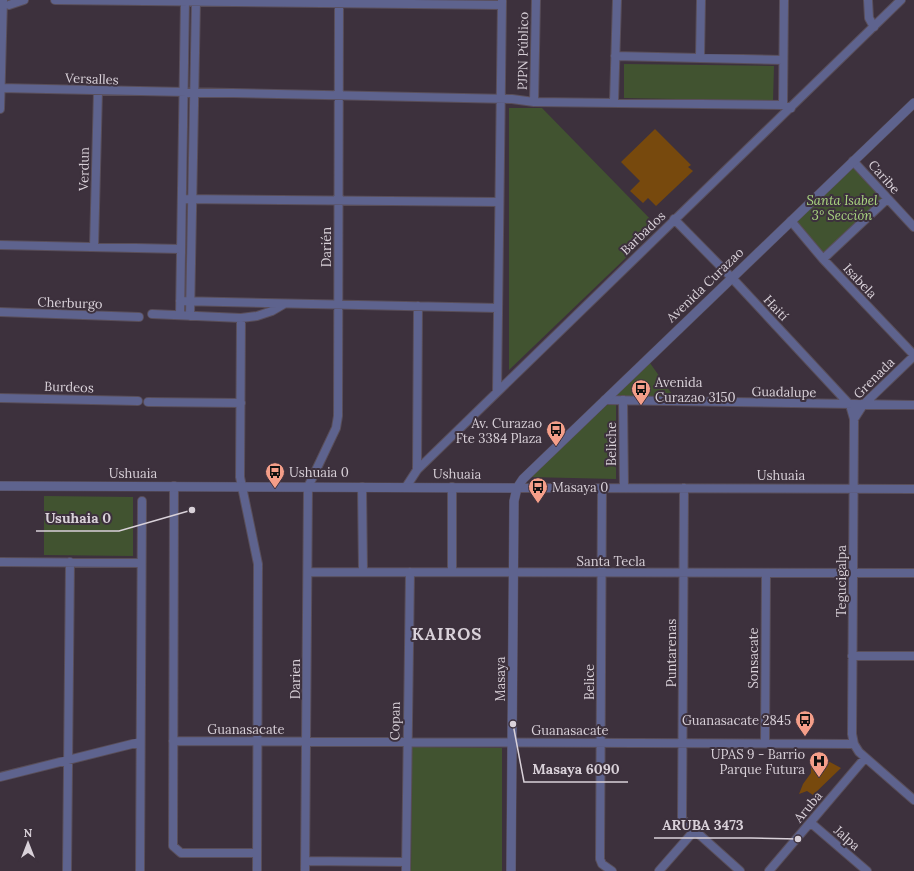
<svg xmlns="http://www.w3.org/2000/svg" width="914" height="871" font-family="Lora,serif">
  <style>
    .green { fill: #415330 }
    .building { fill: #77490d }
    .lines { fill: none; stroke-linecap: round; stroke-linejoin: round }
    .minor-casing { stroke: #594e59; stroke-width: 10 }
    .tertiary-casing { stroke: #594e59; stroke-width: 10 }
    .minor { stroke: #5e638e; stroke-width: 8 }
    .tertiary { stroke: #5e638e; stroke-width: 9 }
    .labels { text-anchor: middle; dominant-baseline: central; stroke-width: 4; stroke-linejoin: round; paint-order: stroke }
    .street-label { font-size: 13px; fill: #d9d1d9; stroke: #3d313d }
    .park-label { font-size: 13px; font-style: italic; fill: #abd780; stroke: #3d313d }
    .poi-label { font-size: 13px; fill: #d9d1d9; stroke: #3d313d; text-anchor: start }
    .district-label { font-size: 17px; font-weight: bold; letter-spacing: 1px; fill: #d9d1d9; stroke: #3d313d }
    .leader { fill: none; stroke: #d9d1d9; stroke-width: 1.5 }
    .callout-dot { fill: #d9d1d9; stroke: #3d313d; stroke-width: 1.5 }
    .callout-label { font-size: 14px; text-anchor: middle; font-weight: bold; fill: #d9d1d9; stroke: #3d313d; stroke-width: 4; stroke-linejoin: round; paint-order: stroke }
  </style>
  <rect width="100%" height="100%" fill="#3d313d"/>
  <path class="green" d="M624,64L774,66L773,101L624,98Z
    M509,108H542L658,227L509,370Z
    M854,165L885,198L824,255L793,222Z
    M650,363L674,397H614Z
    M616,404V479L528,477L607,405Z
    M44,496L133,497V556L44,555Z
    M412,747L502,748V871H411Z"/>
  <path class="building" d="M655,129L691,165L688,167L693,171L656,206L648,198L643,203L630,191L640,181L621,162Z
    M828,761L841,768L813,795L807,791L799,794L803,784L811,773V766Z"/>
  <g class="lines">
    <g class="minor-casing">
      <path id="minor" d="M55,0L501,5
        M868,0L869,18L874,27
        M9,5L24,0
        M615,56L783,60
        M700,58L701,0
        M0,88L512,99L534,102L783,105L791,108
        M534,102L536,0
        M614,102L617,0
        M783,105L784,0
        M0,109L3,0
        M853,161L914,227
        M182,199L499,202
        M674,219L732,278L850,405L854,419L852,734L854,744L859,752L914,800
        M791,221L823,259L914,355
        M0,245L181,249
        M94,247L98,91
        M823,259L887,199
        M180,301L498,308
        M0,312L139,317
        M152,314L241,318L257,316L272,311L284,304
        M180,315L185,0
        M190,316L196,0
        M241,318L240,477L258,564L257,871
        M497,392L502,1
        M0,398L138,401
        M605,400L914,405
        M623,400L624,488
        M148,402L241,403
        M854,419L863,405L914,356
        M417,470L418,306
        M174,486L173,846L181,853H257
        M362,487L363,572
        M406,487L417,470C578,313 740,157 901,0
        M452,487V572
        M517,488L914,489
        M602,488L600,859L602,864L612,871
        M684,488L682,819L740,871
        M0,562L141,563
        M308,572L914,573
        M852,656H914
        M173,741L854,744
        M765,743L766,573
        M0,777L140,742
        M811,823L867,871
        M305,861L406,862
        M67,871L70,562
        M140,871L142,501
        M305,871L308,487L336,428L338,416L339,0
        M406,871L410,572
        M659,871L694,831
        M769,871L865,758"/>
    </g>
    <g class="tertiary-casing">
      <path id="tertiary" d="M0,486L517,488
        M511,871L514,501L517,488L523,479L914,103"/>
    </g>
    <use href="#minor" class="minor"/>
    <use href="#tertiary" class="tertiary"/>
  </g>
  <defs>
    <g id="bus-pin" transform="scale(1)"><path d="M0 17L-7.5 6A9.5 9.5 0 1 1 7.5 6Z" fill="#f49e89" stroke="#3d313d"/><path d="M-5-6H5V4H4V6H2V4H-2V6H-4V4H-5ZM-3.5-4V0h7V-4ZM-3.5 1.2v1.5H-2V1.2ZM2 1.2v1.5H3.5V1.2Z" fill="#111"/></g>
    <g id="hospital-pin" transform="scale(1)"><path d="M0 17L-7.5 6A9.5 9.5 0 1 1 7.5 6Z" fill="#f49e89" stroke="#3d313d"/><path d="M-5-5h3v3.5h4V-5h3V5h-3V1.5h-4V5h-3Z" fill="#111"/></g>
  </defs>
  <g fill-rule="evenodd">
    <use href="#bus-pin" x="641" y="389"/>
    <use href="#bus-pin" x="556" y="430"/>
    <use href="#bus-pin" x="275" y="472"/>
    <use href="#bus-pin" x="538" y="487"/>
    <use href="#bus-pin" x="805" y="720"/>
    <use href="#hospital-pin" x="819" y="761"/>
  </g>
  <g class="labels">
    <g class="street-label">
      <text transform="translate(523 51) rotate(-89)">PJPN Público</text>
      <text transform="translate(92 79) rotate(2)">Versalles</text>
      <text transform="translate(84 169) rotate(-89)">Verdun</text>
      <text transform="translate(884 177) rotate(48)">Caribe</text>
      <text transform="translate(643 233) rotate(-44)">Barbados</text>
      <text transform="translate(326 247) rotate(-90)">Darién</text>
      <text transform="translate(860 281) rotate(47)">Isabela</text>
      <text transform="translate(705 285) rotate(-44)">Avenida Curazao</text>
      <text transform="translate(70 303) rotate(2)">Cherburgo</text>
      <text transform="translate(776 308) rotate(47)">Haití</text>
      <text transform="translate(874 378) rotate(-45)">Grenada</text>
      <text transform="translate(69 387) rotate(2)">Burdeos</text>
      <text transform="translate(784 392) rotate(1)">Guadalupe</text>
      <text transform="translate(611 444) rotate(-90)">Beliche</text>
      <text x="133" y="473">Ushuaia</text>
      <text transform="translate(457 474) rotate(1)">Ushuaia</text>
      <text x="781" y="475">Ushuaia</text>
      <text x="611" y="561">Santa Tecla</text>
      <text transform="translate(841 581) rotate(-90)">Tegucigalpa</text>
      <text transform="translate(671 653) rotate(-90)">Puntarenas</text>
      <text transform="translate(753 658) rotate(-90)">Sonsacate</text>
      <text transform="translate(295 679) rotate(-90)">Darien</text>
      <text transform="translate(500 679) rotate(-90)">Masaya</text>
      <text transform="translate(589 682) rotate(-90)">Belice</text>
      <text transform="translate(395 721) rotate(-89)">Copan</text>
      <text x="246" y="729">Guanasacate</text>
      <text x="570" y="730">Guanasacate</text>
      <text transform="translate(808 807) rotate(-50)">Aruba</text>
      <text transform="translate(847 838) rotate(41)">Jalpa</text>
    </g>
    <g class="park-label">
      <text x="842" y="200">Santa Isabel<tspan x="842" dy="15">3° Sección</tspan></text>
    </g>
    <g class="poi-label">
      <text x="655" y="382">Avenida<tspan x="655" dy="15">Curazao 3150</tspan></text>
      <text x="542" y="423" text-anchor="end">Av. Curazao<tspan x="542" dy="15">Fte 3384 Plaza</tspan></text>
      <text x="289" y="472">Ushuaia 0</text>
      <text x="552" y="487">Masaya 0</text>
      <text x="791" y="720" text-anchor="end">Guanasacate 2845</text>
      <text x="805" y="754" text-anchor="end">UPAS 9 - Barrio<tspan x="805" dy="15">Parque Futura</tspan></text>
    </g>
    <g class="district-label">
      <text x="447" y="634">KAIROS</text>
    </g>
  </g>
  <path class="leader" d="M192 510L119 531H36M513 724L524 782H628M798 839L751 838H654"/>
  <g class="callout-dot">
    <circle cx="192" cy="510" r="4"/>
    <circle cx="513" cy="724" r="4"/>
    <circle cx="798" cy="839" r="4"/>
  </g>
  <g class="callout-label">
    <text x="78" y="523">Usuhaia 0</text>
    <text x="576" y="774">Masaya 6090</text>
    <text x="703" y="830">ARUBA 3473</text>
  </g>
  <g transform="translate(28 843)" stroke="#3d313d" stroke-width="3" paint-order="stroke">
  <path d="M0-3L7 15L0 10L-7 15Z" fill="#d9d1d9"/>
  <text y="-6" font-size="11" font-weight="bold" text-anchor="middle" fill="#d9d1d9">N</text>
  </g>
</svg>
